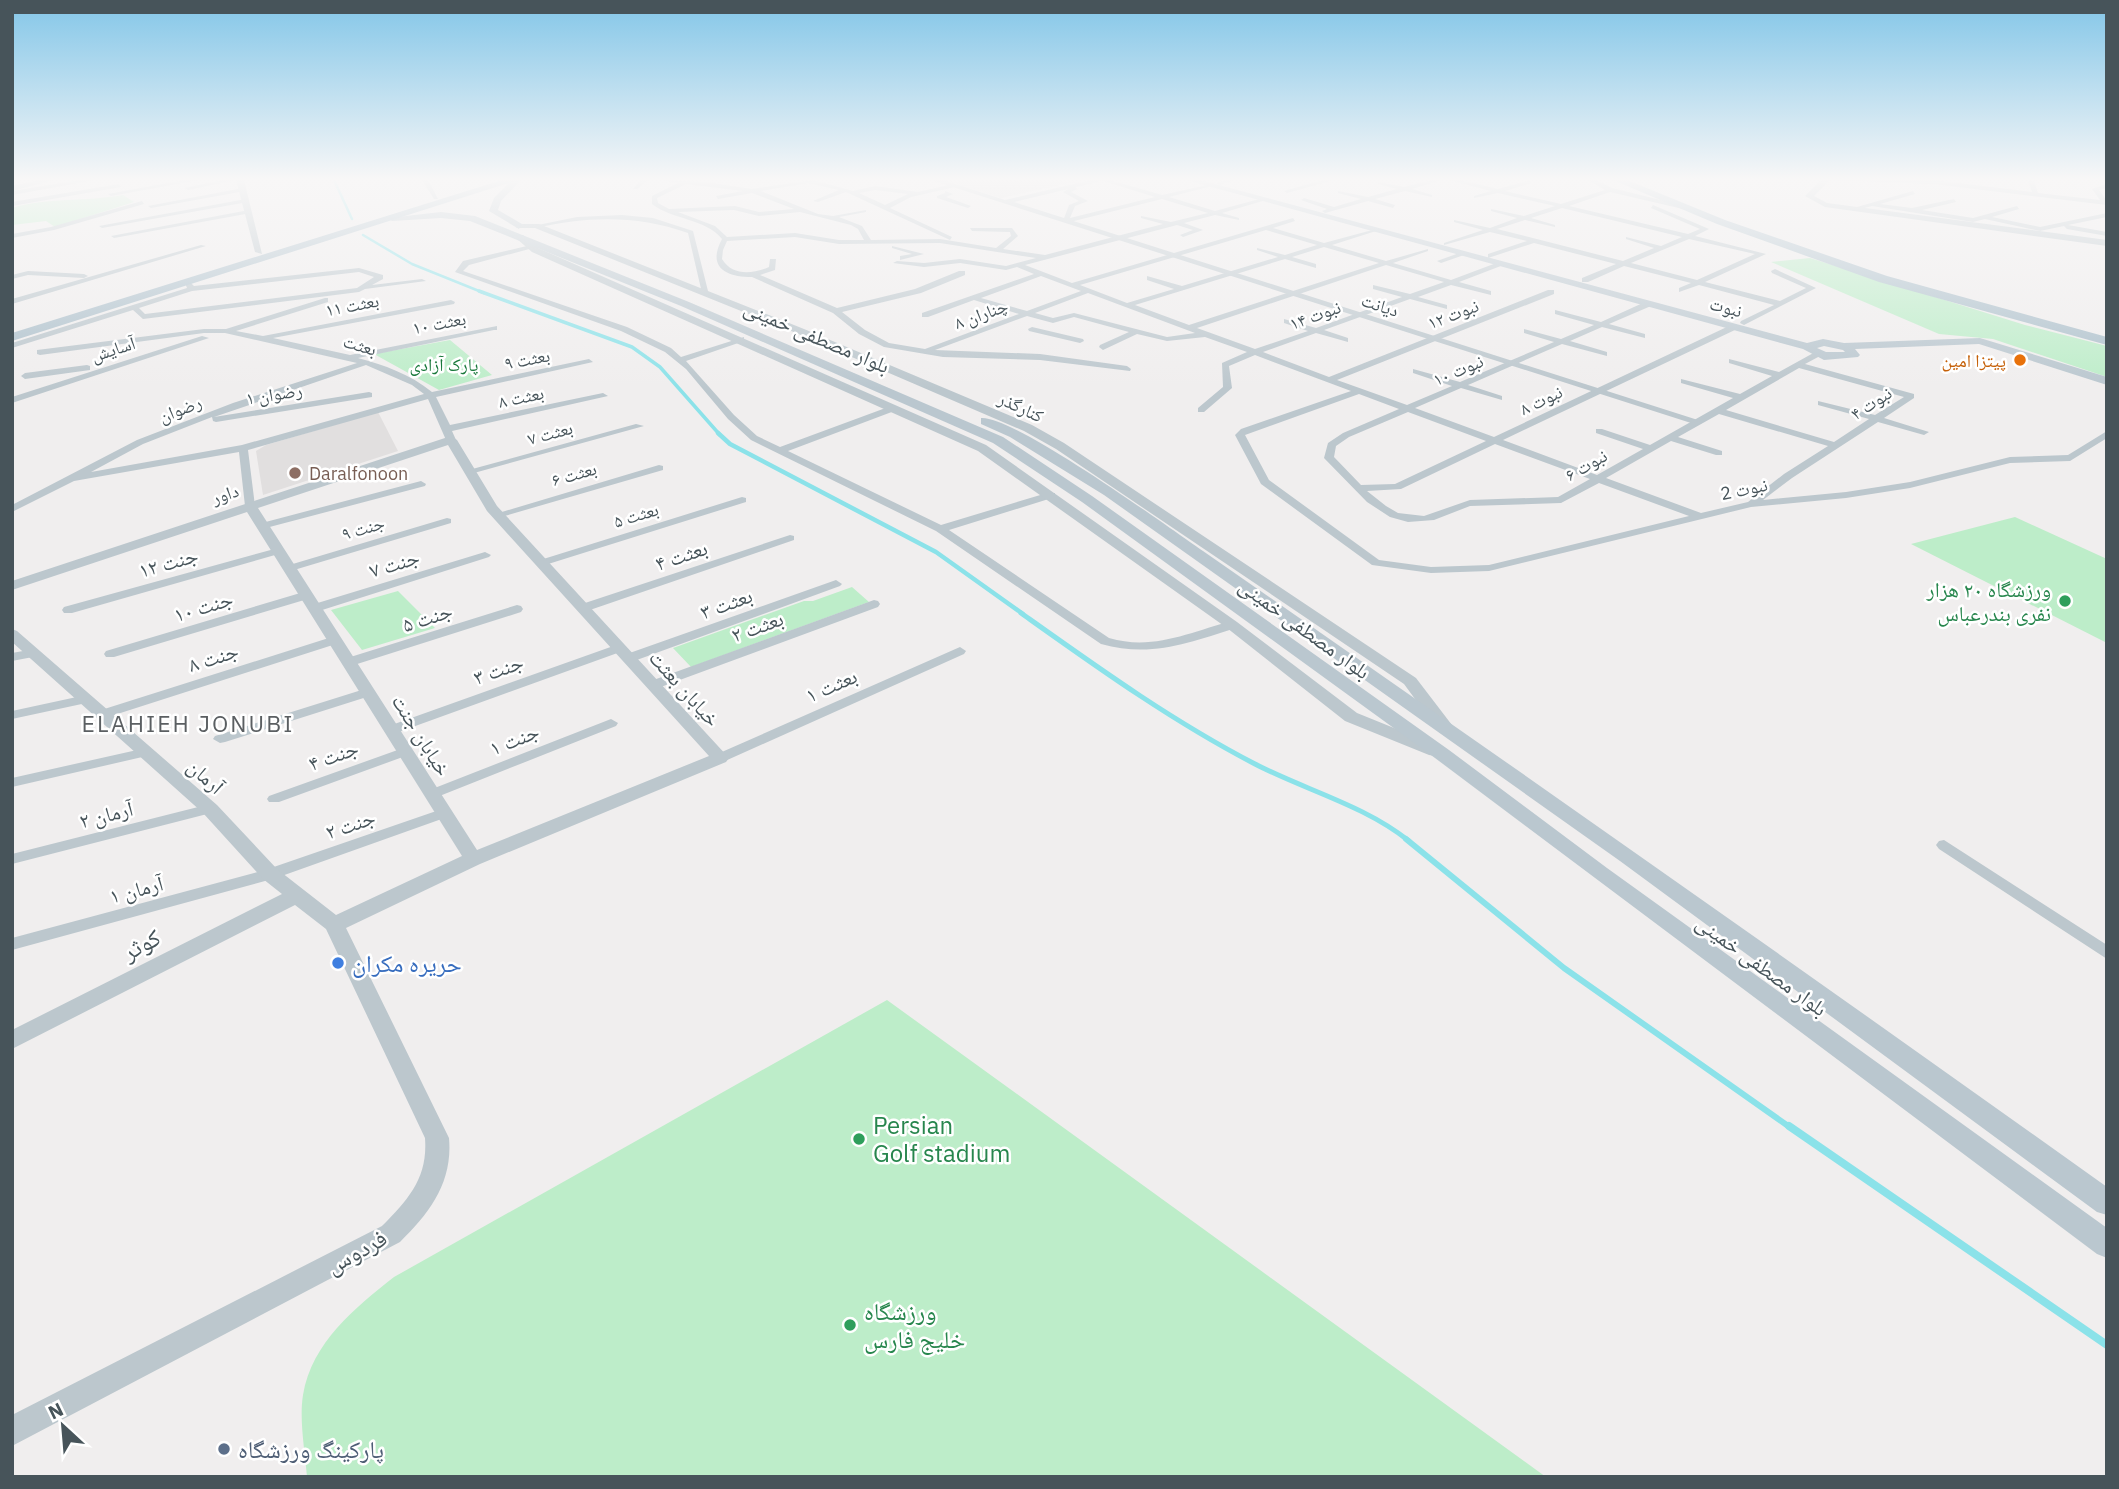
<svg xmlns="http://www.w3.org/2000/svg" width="2119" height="1489" font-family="'IBM Plex Sans','Noto Naskh Arabic',sans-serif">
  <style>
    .education { fill: #e1dfdf }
    .green { fill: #bdedc9 }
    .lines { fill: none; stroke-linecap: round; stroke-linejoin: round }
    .stream-far5 { stroke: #8be2e9; stroke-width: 2.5 }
    .stream-far4 { stroke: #8be2e9; stroke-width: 3.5 }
    .stream-far3 { stroke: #8be2e9; stroke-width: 4.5 }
    .stream-far2 { stroke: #8be2e9; stroke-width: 5 }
    .stream-far1 { stroke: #8be2e9; stroke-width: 6 }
    .stream { stroke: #8be2e9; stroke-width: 8 }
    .minor { fill: #bcc7cd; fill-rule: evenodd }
    .tertiary { fill: #bcc7cd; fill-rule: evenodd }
    .secondary { fill: #bac7cf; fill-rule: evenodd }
    .primary { fill: #aec1cc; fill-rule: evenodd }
    .food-dot { fill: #e8710a; stroke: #fff; stroke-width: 2.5 }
    .education-dot { fill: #8d6e63; stroke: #fff; stroke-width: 2.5 }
    .leisure-dot { fill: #2e9e5b; stroke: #fff; stroke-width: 2.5 }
    .shop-dot { fill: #3f7fe0; stroke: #fff; stroke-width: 2.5 }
    .service-dot { fill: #5c6f8a; stroke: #fff; stroke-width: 2.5 }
    .labels { text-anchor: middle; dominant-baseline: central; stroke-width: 5; stroke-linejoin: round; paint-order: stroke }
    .far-street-label { font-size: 18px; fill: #47545a; stroke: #fff }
    .far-food-label { font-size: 18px; fill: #c56008; stroke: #fff; text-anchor: end }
    .far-park-label { font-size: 18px; fill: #1a793c; stroke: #fff }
    .far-education-label { font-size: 18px; fill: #785e54; stroke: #fff; text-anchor: start }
    .street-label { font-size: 21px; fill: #47545a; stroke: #fff }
    .leisure-label { font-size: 21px; fill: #27864d; stroke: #fff; text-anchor: end }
    .neighbourhood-label { font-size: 23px; letter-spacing: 2px; fill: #5b5f62; stroke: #fff }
    .near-street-label { font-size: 24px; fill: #47545a; stroke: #fff }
    .near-shop-label { font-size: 24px; fill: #366cbe; stroke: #fff; text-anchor: start }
    .near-leisure-label { font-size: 24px; fill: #27864d; stroke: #fff; text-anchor: start }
    .near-service-label { font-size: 24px; fill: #4e5e75; stroke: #fff; text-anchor: start }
  </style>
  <rect width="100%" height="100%" fill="#f0eeee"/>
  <path class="education" d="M944,180H1083L1001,198Z
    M378,412L398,451L263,495L256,451L266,445Z"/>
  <path class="green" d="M123,195L134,202L55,227L46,221L12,225V208C49,197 85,202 123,195Z
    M1810,258L2025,325L2107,346V377L1993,339L1939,334L1771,262Z
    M450,340L492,375L439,390L374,354Z
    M2015,517L2107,559V643L1911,544Z
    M852,587L869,602L691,667L673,648L804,601H813Z
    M398,591L435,628L362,650L331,610Z
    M887,1000L1546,1477H307C305,1451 299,1420 303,1395C312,1342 355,1308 394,1277Z"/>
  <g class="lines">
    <path class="stream-far5" d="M334,180L352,219
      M363,235L412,264L484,293"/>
    <path class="stream-far4" d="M479,291L632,347L660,367L720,435"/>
    <path class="stream-far3" d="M718,433L730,444L936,552L1023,614"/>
    <path class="stream-far2" d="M1021,613C1097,667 1172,721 1255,764C1305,790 1364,805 1409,841"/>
    <path class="stream-far1" d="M1406,839L1564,968L1791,1128"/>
    <path class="stream" d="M1789,1126L2107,1345"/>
    <path class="minor" d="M80,180H95L12,195V191Z
      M184,180H199L111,196L108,194Z
      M222,180H236L188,190L185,188Z
      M422,180H428L438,199H434Z
      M641,180H648L637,189H633Z
      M661,180L706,182L752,189L813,180L853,191L875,186L918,192L953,184L955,187L911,197L890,208L952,237L950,240L846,192L818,202L813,201L839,190L808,183L761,191L818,214L833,216L866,210V212L839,217L862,226L871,240L940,239L996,248L1011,236L1010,232L972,231L970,228H1012L1018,236L1003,249L1045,255L1163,224L1141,218V216L1171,222L1208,213L1162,199L1066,223L1063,221L1069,205L1079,201L1063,192L1070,188V186H1074L1077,189L1071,192L1088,201L1075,206L1070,218L1155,197L1100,180H1110L1162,195L1212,184V186L1169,197L1215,211L1263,198L1266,200L1222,213L1239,218V220L1215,215L1184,223L1203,230L1183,237L1180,235L1193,230L1177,225L1025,265L1072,283L1293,218L1295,221L1273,228L1324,243L1376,229V231L1332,245L1386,261L1428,249V251L1393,263L1451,280L1499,262L1506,264L1459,282L1491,291V295L1451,285L1418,297L1447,305V309L1410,299L1324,330L1348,338V342L1316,333L1263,352L1329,377L1548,290H1554V294L1337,380L1407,405L1452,386L1413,373V369L1460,382L1554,342L1524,333V329L1561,339L1594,325L1555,314V310L1601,322L1645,302H1651V306L1609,324L1645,334V338L1602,327L1570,341L1607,352V356L1562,344L1468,385L1502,396V400L1461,388L1415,408L1494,437L1731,325H1737V329L1503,440L1597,475L1643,449L1596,433V429H1602L1650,445L1733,398L1681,383V379L1740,394L1772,376L1729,363V359L1779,372L1817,351L1820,352V356L1805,364L1914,394V398L1884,418L1929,432L1924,435L1878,422L1792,478L1763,500L1846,492L1910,482L2010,457L2068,455L2107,431V438L2070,461L2010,463L1910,488L1846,498L1751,507L1489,571L1431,573L1372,565L1261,484L1235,435L1241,429L1351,391L1255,355L1229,366L1232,388L1204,412H1198V408L1223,387L1222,363L1247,352L1205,337L1167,341L1137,334L1103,350L1099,347L1100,345L1129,332L1074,317L1053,323L1027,316L935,350L1040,354L1127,366L1131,369L1130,371L1040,360L943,357L884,347L859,334L833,313L752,277C725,277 707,267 722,239C705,218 672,220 652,204V196L678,183ZM686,184L743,191L716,196L718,199L752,193L794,209L759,212L735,206L669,209L658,203L657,198ZM875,190L908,194L885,205L859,193ZM734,210L759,216L800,212L851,225L858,229L864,240H839L795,233L727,237L715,226L678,212ZM1266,230L1317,245L1285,255L1257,248V250L1278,257L1182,286L1147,276V280L1174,289L1127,303L1080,285ZM795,237L839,244L940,243L1036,258L1006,266L960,259L924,263L897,261L893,263L924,267L960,263L1006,270L1017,267L1034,274L922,313V317H928L974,300L1019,314L925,349L889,343L865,330L842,312L921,293L965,275V271H959L915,289L837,308L760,275L775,270L776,259H770L769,267C753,274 732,276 722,259L723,250L727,241ZM1324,247L1379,263L1189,325L1135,305L1285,259L1316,268V264L1292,257ZM1386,265L1444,282L1410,294L1373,285V289L1402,297L1316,328L1284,319V323L1308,331L1255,349L1197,328ZM1041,276L1081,291L1027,311L981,298ZM1088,293L1195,333L1167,337L1074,313L1053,318L1035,313ZM1799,368L1904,397L1875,415L1818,401V405L1869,419L1834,442L1726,410ZM1359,394L1399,409L1343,433L1328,443L1324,458L1367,502L1390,517L1408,522L1434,520L1470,506L1561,503L1599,483L1689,516L1489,565L1431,567L1379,560L1269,480L1245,435ZM1408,412L1486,441L1395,484L1361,485L1334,457L1336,446L1349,437ZM1719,414L1828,446L1784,474L1748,502L1701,513L1606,478L1671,441L1716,455H1722V451L1678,437ZM1495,444L1590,479L1558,497L1470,500L1424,516L1398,513L1386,506L1367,491L1401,489Z
      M1224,180H1234L1220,185L1217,183Z
      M1323,180H1334L1287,193L1284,191Z
      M1432,180H1442L1412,189L1432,195V197L1405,191L1375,199L1395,205L1393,208L1368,201L1325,213L1322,211L1327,209L1301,200L1304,198L1334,207L1361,199L1338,193V191L1368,197L1397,189L1378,184V182L1404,187Z
      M1449,180H1460L1498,189L1530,180L1532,183L1505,191L1561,204L1605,190L1588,180H1596L1612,188L1685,206L1683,209L1610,192L1569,206L1688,234L1700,229L1651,208L1653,205L1709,229L1695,236L1766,254L1705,282L1780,301L1806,288L1772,273L1771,271L1775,269L1816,288L1744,325L1740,323L1741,321L1774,305L1699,285L1679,292V288L1691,283L1624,266L1588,282H1582V278L1616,264L1534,243L1488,258V254L1527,241L1490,232L1444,245V243L1483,230L1454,222V220L1490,228L1517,218L1491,211V209L1524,216L1555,206L1498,193L1474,198V196L1491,191ZM1562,208L1682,237L1661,246L1626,237V239L1654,248L1623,261L1497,229L1525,220L1555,227V225L1531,218ZM1689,239L1755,254L1697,280L1631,263Z
      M1825,180H1934L2032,192L2028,181L2038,180L2034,182L2038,193L2100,200L2092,189L2107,184V188L2099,190L2107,201V205L1934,184Z
      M119,184L121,187L12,206V202Z
      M243,188L245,191L151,208L148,206Z
      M945,191L953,194L946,197L971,206L968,208L937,198V196L945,193Z
      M1913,191L1915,194L1880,204L1912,208L1954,199L1956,202L1922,210L1973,218L2017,206L2019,209L1992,217L2040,227L2107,213V217L2068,225L2107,232V236L2067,229L2064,226L2040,231L1985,219L1973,222L1872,206L1853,211L1850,209Z
      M246,199L248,202L102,228L99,226Z
      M142,201L144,204L54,230L12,238V234L51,227Z
      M249,210L251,213L114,238L111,236Z
      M622,215L653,218L693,231L709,295L702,293L688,233C638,215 588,216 536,228L533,226L577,217Z
      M201,245L206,246L12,304V299Z
      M531,245L533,248L469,265L463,271L627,327L671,348L681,357L744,337V341L686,361L734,415L757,436L780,447L891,406H897V410L788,451L941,525L1047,493H1055V497L949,530L1109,638C1153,651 1190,632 1232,621L1238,625L1236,628C1188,643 1151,658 1101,644L936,531L751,440L728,419L686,369L665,352L621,331L455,272L463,261Z
      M892,246L924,254L900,260V256L912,254L892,248Z
      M1462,252L1464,255L1441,263L1437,261Z
      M359,268L383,275V279L372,285L422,279L426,281L365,289L359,292L143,319L133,310L12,348V343L187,288L185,283L189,281L194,286ZM359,272L374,277L357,288L145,314L139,308L192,291Z
      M28,271L84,274L88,276L84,278L28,275L12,279V275Z
      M325,298H328V302L236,331L263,336L451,300L455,302L454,304L273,338L350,355L497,326V330H494L358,358C384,365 410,374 432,392L589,359L593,362L436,397L450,425L603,393L608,396L452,431L456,440L451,443L446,440L428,399L248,450L255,506L250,509L245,506L239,452L74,481L12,512V505L137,440L233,403L357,363L225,333H204L40,355L37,354V350L204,329H226ZM366,365L412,385L424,394L242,445L91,472L143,444L212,417L213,421L216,422L372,397V393L369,392L214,417Z
      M1032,327L1083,339L1084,341L1080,343L1029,331L1028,329Z
      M202,336L209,338L12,403V397Z
      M87,365L90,366V370L25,379L21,376L25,373Z
      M636,424L644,426L474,473L465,471Z
      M659,465L663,466V470L501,517H493L492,515Z
      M421,481L426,484L425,486L262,529L257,526L258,524Z
      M742,497L746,498V502L545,565H537L535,563L537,561Z
      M447,518L451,519V523L294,570H286L284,568L286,566Z
      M790,535L794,536V540L587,611L583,612L577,608L579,605Z
      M278,548L282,549V553L72,613H64L62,610L64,607Z
      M485,552L491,555L489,557L319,611L315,612L309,608L311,605Z
      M836,580L842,584L840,586L634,661H624L623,658L624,655Z
      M307,591L313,595L311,598L114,657H106L104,654L106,651Z
      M874,600L878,601L880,604L878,607L658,688L653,689L646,685L648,682Z
      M517,605L521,606L523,609L521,612L354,665H344L343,662L344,659Z
      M335,636L339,637L341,640L339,643L108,717H98L96,714L98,711Z
      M619,644L625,648L623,651L396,733H386L384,730L386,727Z
      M960,647L966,651L964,654L725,761L720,762L713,758L715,755Z
      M34,649L40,653L38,656L12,661V653Z
      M368,688L375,692L373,695L225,742L220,743L213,739L215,736Z
      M86,695L91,696L93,699L91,702L12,719V711Z
      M611,719L618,723L616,726L437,797H427L425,794L427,791Z
      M406,747L413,751L411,754L279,802H269L267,799L269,796Z
      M146,748L151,749L153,752L151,755L12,787V778Z
      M210,804L215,806L217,809L215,812L12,864V854Z
      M445,808L452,813L450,816L276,878L12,950V938L265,870Z
      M1944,840L2107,945V959L1939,849L1936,845L1939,841Z"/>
    <path class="tertiary" d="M236,180H244L262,254L255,252Z
      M931,180H943L1005,200L1091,180H1106L1014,202L1701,421L1691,423Z
      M1821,180H1830L1814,196L1827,203L2107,240V246L1825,207L1805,196Z
      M519,224H539L804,329L1032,425L1064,443L1416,678L1455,729L1446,734L1440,733L1404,684L1056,449L1024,431L796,333L535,228H516Z
      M517,235H523L538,248L986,445L1237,622L1357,713L1441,747L1444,751L1435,756L1429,755L1345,721L1227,628L978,451L532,252L517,239Z
      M451,436L457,440L497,506L729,758L726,762L480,864L346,928L449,1138C453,1182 430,1213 400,1242L12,1446V1415L382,1226C409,1199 428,1177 425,1138L326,929L295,905L12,1049V1030L282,894L263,879L203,813L12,642V629L17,631L217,805L277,869L336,915L462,856L247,512L12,590V581ZM448,445L487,511L709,756L477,850L258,508Z"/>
    <path class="secondary" d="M39,180H54L12,191V186Z
      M512,180H521L501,201L498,210L522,224L519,229L489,211L494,198Z
      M1186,180H1200L1807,343L1823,339L1844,343L1980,338L2107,377V385L1979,344L1855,349L1860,355L1858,357L1824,360L1803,349ZM1824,346L1843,350L1845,352H1826L1817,348Z
      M441,212L475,216L689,302L1003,437L1092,496L1449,750L1607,868L2107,1228V1258L2097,1254L1435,758L1082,502L993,443L681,306L470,221L441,218L392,221L388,218Z
      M981,418C1014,415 1168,527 1203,551C1506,761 1807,973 2107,1187V1215L2097,1212L1620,861L1104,495L1010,437L981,424Z"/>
    <path class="primary" d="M502,180H518L12,341V333Z
      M1613,180H1627L1725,220L1887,276L2107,337V345L1879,282L1717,224Z"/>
  </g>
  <linearGradient id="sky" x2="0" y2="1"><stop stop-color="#83c6e8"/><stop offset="0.46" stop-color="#f8f7f7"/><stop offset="1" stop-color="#f8f7f7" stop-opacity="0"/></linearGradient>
  <rect width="2119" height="389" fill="url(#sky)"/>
  <circle class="food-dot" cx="2020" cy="360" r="7"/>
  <circle class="education-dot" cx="295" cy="473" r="7"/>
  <g class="leisure-dot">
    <circle cx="2065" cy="601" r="7"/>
    <circle cx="859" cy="1139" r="7"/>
    <circle cx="850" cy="1325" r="7"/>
  </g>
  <circle class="shop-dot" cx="338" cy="963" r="7"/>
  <circle class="service-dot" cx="224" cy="1449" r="7"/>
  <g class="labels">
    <g class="far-street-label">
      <text transform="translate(352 305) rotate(-11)">بعثت ۱۱</text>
      <text transform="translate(1380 305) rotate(18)">دیانت</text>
      <text transform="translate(1726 307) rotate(15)">نبوت</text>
      <text transform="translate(981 314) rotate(-20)">چناران ۸</text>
      <text transform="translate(1453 314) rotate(-21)">نبوت ۱۲</text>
      <text transform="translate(1315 315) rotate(-20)">نبوت ۱۴</text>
      <text transform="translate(439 323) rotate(-11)">بعثت ۱۰</text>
      <text transform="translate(360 345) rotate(16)">بعثت</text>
      <text transform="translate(113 349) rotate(-18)">آسایش</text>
      <text transform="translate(527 359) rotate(-11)">بعثت ۹</text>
      <text transform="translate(1458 370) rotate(-23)">نبوت ۱۰</text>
      <text transform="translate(274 394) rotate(-9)">رضوان ۱</text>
      <text transform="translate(521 397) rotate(-12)">بعثت ۸</text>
      <text transform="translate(1541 400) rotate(-26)">نبوت ۸</text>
      <text transform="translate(1871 403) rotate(-33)">نبوت ۴</text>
      <text transform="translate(1021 407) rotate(25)">کنارگذر</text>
      <text transform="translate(180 409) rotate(-21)">رضوان</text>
      <text transform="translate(550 433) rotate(-15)">بعثت ۷</text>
      <text transform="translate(1586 465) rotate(-30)">نبوت ۶</text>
      <text transform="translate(574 474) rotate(-16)">بعثت ۶</text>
      <text transform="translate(1744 489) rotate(-12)">نبوت 2</text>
      <text transform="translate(225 494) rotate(-19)">داور</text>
      <text transform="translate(636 515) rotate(-17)">بعثت ۵</text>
      <text transform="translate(363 528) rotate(-17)">جنت ۹</text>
    </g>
    <g class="far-food-label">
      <text x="2006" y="360">پیتزا امین</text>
    </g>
    <g class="far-park-label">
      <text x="444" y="364">پارک آزادی</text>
    </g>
    <g class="far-education-label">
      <text x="309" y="473">Daralfonoon</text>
    </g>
    <g class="street-label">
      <text transform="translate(817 336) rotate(23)">بلوار مصطفی خمینی</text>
      <text transform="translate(681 555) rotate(-19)">بعثت ۴</text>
      <text transform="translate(168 562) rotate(-16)">جنت ۱۲</text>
      <text transform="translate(394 563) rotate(-17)">جنت ۷</text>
      <text transform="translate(726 603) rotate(-20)">بعثت ۳</text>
      <text transform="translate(203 606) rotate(-17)">جنت ۱۰</text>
      <text transform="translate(427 617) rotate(-18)">جنت ۵</text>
      <text transform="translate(757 626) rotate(-20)">بعثت ۲</text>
      <text transform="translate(1305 628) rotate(36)">بلوار مصطفی خمینی</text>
      <text transform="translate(213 657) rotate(-18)">جنت ۸</text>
      <text transform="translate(498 669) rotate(-20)">جنت ۳</text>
      <text transform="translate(831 685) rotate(-24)">بعثت ۱</text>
      <text transform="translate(685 688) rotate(48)">خیابان بعثت</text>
      <text transform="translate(422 735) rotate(58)">خیابان جنت</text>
      <text transform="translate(514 739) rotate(-22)">جنت ۱</text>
      <text transform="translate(333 755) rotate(-20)">جنت ۴</text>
      <text transform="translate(206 776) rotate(42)">آرمان</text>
      <text transform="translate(106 814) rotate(-14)">آرمان ۲</text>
      <text transform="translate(350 824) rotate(-19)">جنت ۲</text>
      <text transform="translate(136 889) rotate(-15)">آرمان ۱</text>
      <text transform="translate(1762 965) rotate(36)">بلوار مصطفی خمینی</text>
    </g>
    <g class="leisure-label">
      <text x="2051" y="589">ورزشگاه ۲۰ هزار<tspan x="2051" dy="24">نفری بندرعباس</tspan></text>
    </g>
    <g class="neighbourhood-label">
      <text x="188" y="723">ELAHIEH JONUBI</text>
    </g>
    <g class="near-street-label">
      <text transform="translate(141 944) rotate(-28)">کوثر</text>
      <text transform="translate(356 1251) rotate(-29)">فردوس</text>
    </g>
    <g class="near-shop-label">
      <text x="352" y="963">حریره مکران</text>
    </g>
    <g class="near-leisure-label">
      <text x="873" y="1125">Persian<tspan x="873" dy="28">Golf stadium</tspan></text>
      <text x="864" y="1311">ورزشگاه<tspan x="864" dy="28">خلیج فارس</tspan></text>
    </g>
    <g class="near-service-label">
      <text x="238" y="1449">پارکینگ ورزشگاه</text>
    </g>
  </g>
  <rect width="2119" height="1489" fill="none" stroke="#47545a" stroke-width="28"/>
  <g transform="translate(63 1426) rotate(334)" stroke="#ffffff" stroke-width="5" paint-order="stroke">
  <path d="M0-5L12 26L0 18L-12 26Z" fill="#47545a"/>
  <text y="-10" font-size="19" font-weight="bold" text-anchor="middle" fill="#47545a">N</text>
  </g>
</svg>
